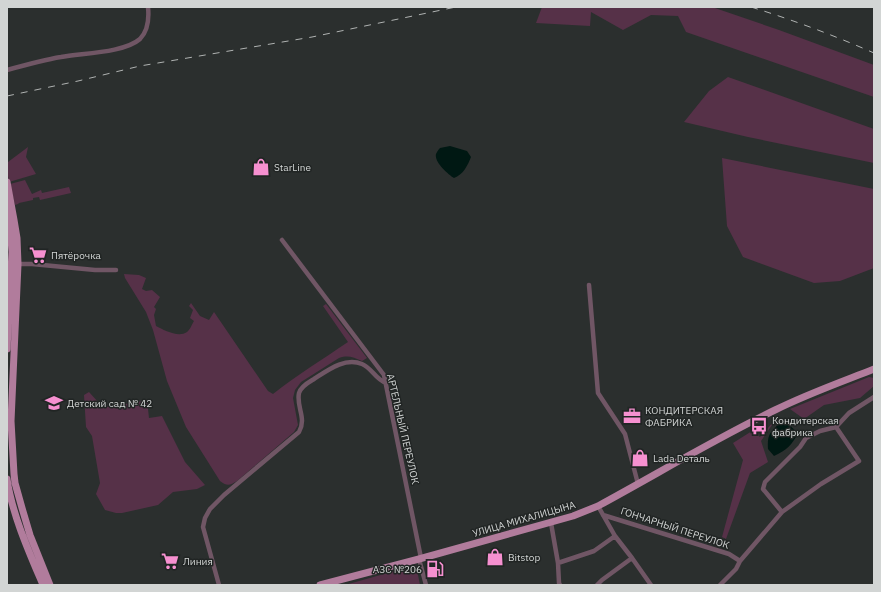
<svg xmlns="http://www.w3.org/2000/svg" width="881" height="592" font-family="'IBM Plex Sans',sans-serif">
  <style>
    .green { fill: #563148 }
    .water { fill: #001813 }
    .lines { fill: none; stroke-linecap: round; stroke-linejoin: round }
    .minor { stroke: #705665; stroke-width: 4.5 }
    .primary { stroke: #b17c9c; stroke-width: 7 }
    .rail { stroke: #b0b3b2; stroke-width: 1; stroke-dasharray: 7 7; stroke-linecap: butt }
    .labels { text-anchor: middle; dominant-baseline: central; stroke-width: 3; stroke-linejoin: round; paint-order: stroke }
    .poi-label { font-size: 10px; fill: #d2d5d4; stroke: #212524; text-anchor: start }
    .street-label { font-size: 10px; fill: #d2d5d4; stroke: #212524 }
  </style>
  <rect width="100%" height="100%" fill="#2b2f2e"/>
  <path class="green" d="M542,7H712L779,30L874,65V97L686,32L678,16L651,15L623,30L591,12L590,26L536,23Z
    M728,77L874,129V163L748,137L684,122L709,91Z
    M28,147L26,157L36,174L9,182L7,170L8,162Z
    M722,158L874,189V268L840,281L814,283L743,257L727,226Z
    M25,180L32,194L41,190L42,193L69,187L71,193L40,200L39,197L33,198V200L19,203L18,204L15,205L10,184Z
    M124,274L139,275L146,278L142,289L146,291L152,290L160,297L154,307L156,309L154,315L156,326C164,330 178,338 187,332C190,330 192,324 194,321L190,318L193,310L189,306L191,303L200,316L209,320L214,312L268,391L273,394C297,375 323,359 348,342L323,306L326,304L367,358L362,361C353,357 348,355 339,358L301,382L295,390L293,398L298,425L294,432L237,481C230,485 228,487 220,481L186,427L167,381L153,330L146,312L125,278Z
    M869,377L874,378V386L860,398L824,405L804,419L790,409Z
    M89,392L99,403L107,407L150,400L148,409L149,418L162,416L185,462L205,485L197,489L173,492L158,505L122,513H116L105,510L96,494L100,483L92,436L86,427L84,395Z
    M780,420L772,425L761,441L768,462L750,473L726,539L722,537L743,460L733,443L752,431L760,437L774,421Z
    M416,565L420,585H345Z"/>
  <path class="water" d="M450,146L467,151L471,157C468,165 463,175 454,178C448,174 434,162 436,154C437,152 438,150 440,148Z
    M780,423L788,424L798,433C792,445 787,450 774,456L768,449C767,435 770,432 780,423Z"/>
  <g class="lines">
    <path class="minor" d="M7,70C25,65 43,60 61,57C82,53 124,53 140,39C148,31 149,17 148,7
      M282,240L384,375L421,558
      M18,264H32L95,270H116
      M589,285L598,393L625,434L638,484
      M598,506L615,536L632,558L651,585
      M782,512L763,489L765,482L800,447L806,438L820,431L836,427L849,413L874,397
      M603,515L729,554L740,561
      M551,523L558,563L559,583L560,585
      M419,559L426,585
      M558,563L594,551L615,536
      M219,585L203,527L205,518L210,509L224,495L299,432C307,418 296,407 299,393C301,386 309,382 314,379C328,370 345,357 362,364C372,368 375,379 386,383
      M597,585L602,580L632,558
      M720,585L736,569L740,561L782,512L821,484L859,461L836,427"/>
    <path class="primary" d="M7,182L14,220L17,238L18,264L11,421L14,474L15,483L22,508L30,535L50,585
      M7,210L11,238L12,252L7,349
      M7,479C12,514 29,552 43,585
      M320,585L419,559L573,516L598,506C657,474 715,439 775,410C807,394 841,382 874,369"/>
    <path class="rail" d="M751,7C793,20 833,35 874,53
      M7,96L78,81L140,66L312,37L456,7"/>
  </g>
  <defs>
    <g id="shop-bare" transform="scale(1.38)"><path d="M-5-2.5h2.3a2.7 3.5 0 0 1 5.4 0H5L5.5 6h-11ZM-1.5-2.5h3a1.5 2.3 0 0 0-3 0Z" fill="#f690d0" stroke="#212524" stroke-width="2.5" paint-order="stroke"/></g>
    <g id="supermarket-bare" transform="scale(1.38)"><path d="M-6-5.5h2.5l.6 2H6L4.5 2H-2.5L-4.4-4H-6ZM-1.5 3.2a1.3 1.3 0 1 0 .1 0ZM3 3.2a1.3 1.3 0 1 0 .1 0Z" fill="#f690d0" stroke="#212524" stroke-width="2.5" paint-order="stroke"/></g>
    <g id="school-bare" transform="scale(1.38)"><path d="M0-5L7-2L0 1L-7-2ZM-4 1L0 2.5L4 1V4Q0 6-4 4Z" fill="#f690d0" stroke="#212524" stroke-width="2.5" paint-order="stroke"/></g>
    <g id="office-bare" transform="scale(1.38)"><path d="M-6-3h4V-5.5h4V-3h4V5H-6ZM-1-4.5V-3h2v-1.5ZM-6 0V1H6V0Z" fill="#f690d0" stroke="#212524" stroke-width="2.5" paint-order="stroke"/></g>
    <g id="bus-bare" transform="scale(1.38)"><path d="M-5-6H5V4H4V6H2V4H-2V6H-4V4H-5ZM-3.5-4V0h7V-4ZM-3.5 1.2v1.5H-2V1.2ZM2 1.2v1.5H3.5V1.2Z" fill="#f690d0" stroke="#212524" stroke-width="2.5" paint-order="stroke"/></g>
    <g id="fuel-bare" transform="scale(1.38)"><path d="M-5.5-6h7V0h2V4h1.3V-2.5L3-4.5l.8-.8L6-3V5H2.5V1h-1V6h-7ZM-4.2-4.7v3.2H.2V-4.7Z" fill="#f690d0" stroke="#212524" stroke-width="2.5" paint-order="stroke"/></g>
  </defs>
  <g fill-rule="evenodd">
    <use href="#shop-bare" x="261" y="167"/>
    <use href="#supermarket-bare" x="38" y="255"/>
    <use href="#school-bare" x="54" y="403"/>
    <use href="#office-bare" x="632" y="416"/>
    <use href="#bus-bare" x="759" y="426"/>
    <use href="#shop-bare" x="640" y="458"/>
    <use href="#shop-bare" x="495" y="557"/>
    <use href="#supermarket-bare" x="170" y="561"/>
    <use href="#fuel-bare" x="435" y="569"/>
  </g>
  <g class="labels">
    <g class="poi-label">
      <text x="274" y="167">StarLine</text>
      <text x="51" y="255">Пятёрочка</text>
      <text x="67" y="403">Детский сад № 42</text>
      <text x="645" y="410">КОНДИТЕРСКАЯ<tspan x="645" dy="12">ФАБРИКА</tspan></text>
      <text x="772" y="420">Кондитерская<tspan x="772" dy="12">фабрика</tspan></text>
      <text x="653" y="458">Lada Dеталь</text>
      <text x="508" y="557">Bitstop</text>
      <text x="183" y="561">Линия</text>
      <text x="422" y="569" text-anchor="end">АЗС №206</text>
    </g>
    <g class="street-label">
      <text transform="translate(403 429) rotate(77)">АРТЕЛЬНЫЙ ПЕРЕУЛОК</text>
      <text transform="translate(524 519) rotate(-16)">УЛИЦА МИХАЛИЦЫНА</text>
      <text transform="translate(675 528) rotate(18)">ГОНЧАРНЫЙ ПЕРЕУЛОК</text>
    </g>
  </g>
  <rect width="881" height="592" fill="none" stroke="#d2d5d4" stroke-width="16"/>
</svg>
